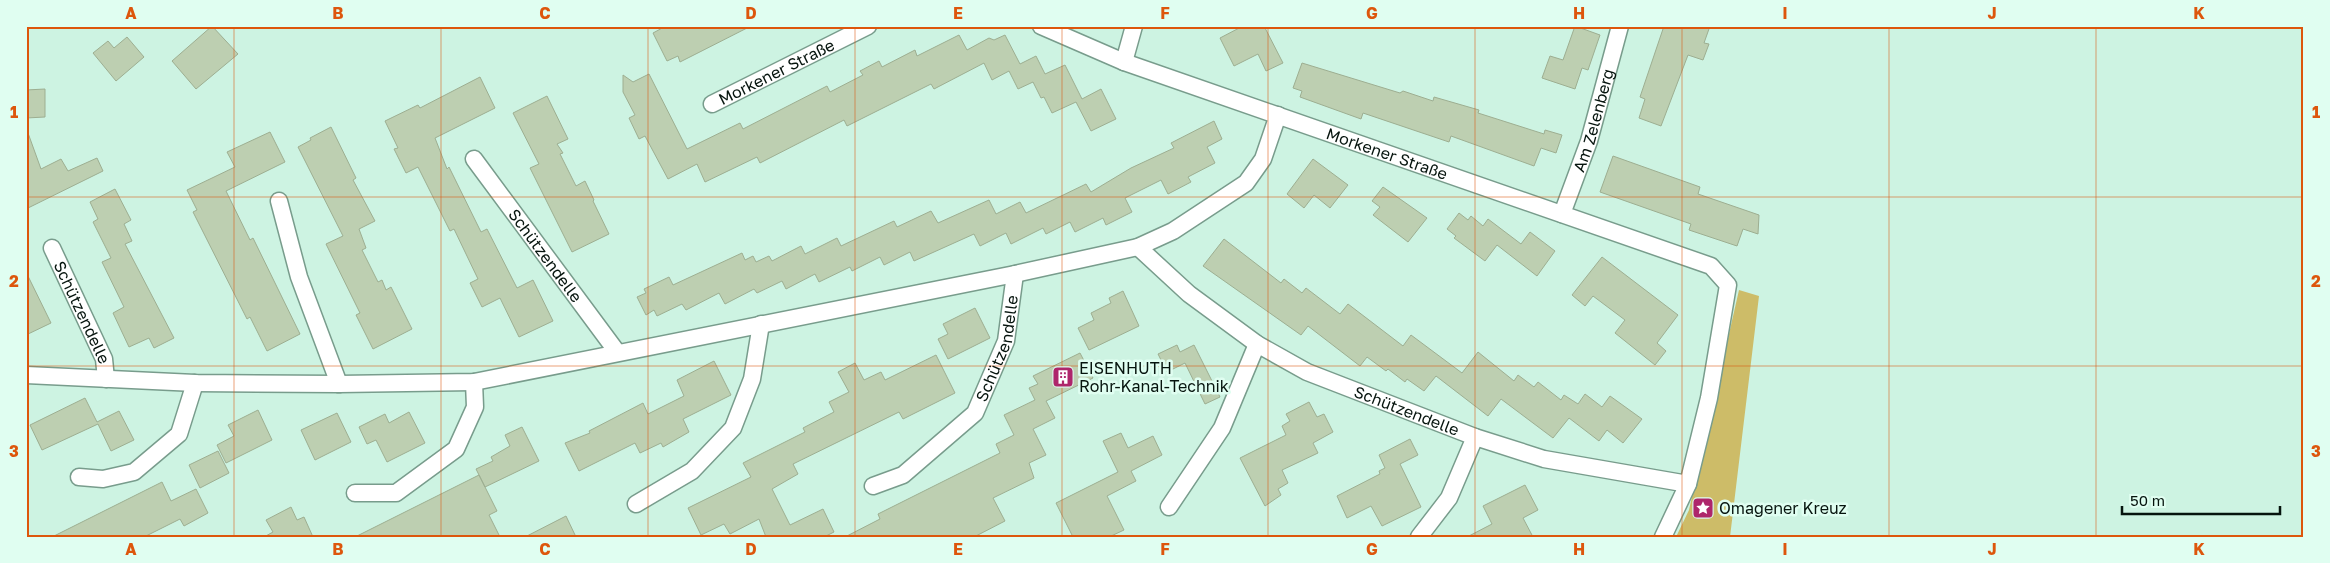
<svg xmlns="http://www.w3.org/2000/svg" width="2330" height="563" font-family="'Golos Text',sans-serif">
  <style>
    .green { fill: #cdbc68 }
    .building { fill: #bdcfb1; stroke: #9dae91 }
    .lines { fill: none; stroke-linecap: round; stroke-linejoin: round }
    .street-casing { stroke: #789c8c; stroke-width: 19 }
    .street { stroke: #fff; stroke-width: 16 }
    .grid { fill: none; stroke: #dd560c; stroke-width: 1; stroke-opacity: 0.55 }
    .labels { text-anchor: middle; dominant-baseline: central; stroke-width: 5; stroke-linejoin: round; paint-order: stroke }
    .street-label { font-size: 16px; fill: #06140e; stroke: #e0fef1 }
    .poi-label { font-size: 16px; fill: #06140e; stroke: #e0fef1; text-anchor: start }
    .neatline { fill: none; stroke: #dd560c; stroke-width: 2 }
    .grid-label { font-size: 16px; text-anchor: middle; font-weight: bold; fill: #dd560c }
  </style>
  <rect width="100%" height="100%" fill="#cdf3e2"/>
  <path class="green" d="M1739,290L1759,296L1730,537H1676L1689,510Z"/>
  <path class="building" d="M212,26L238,54L196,89L172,61Z
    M666,26H751L680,62L678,56L667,61L653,33Z
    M1243,26H1264L1283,63L1266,71L1258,54L1234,66L1220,38Z
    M1575,26L1600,35L1588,70L1582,68L1575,89L1542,78L1550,56L1563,60Z
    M1664,26H1710L1704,43L1709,44L1703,60L1688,55L1661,126L1639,118L1645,99L1640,97Z
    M959,35L967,50L989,38L994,40L1005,35L1020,64L1036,56L1045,74L1065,65L1082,99L1101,89L1116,119L1091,131L1076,102L1052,113L1044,97L1041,98L1033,82L1018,89L1009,71L992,80L984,63L934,89L931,84L847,126L844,120L760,163L757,157L705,182L697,164L668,179L645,136L639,139L629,118L635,115L623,92V75L633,82L649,74L687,149L740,123L743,129L827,86L830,92L863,75L860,71L879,61L882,67L915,50L917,56Z
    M127,37L144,57L116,81L93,53L108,41L114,48Z
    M1302,63L1400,93L1403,91L1433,101L1434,97L1479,110L1478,113L1544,134L1545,130L1562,135L1556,153L1541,148L1534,166L1451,136L1449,142L1363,113L1361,119L1300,97L1302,91L1293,88Z
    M480,77L495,108L435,138L447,169L449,167L481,232L487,229L517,288L533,280L553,321L519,337L500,298L482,307L470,283L478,279L454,229L450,231L418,167L406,173L394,149L398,148L385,121L418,105L420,108Z
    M45,89V117L26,118V90Z
    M547,96L568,139L557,144L563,153L560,154L576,186L585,181L594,200L593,201L609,234L572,252L530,168L539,164L513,113Z
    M1214,121L1222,139L1207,147L1215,163L1188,177L1191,182L1168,194L1161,180L1125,198L1132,212L1106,225L1103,218L1075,232L1070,222L1046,234L1043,228L1011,244L1006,233L980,246L974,234L914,261L910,252L884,265L880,257L852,271L850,267L819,282L815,274L786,289L782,281L757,293L754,289L725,304L719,293L686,310L682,304L657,316L654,310L646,315L637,297L646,293L644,289L669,277L673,285L742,253L745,260L753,256L756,262L769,256L772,261L801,246L805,254L837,238L841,246L894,221L897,227L931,211L938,223L989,200L996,214L1020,202L1026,213L1086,184L1091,192L1131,168L1174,148L1171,143Z
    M331,127L356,178L353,180L375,221L359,229L366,248L362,250L378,282L382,280L386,290L391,287L412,329L373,349L356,315L360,313L326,244L343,236L298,147L311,140L310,138Z
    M270,132L285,162L226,191L250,240L253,238L300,334L267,351L250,317L247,319L193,212L197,210L187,190L235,167L227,152Z
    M26,133H28L41,169L61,159L68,171L97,158L103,171L26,209Z
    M1613,156L1700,187L1698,194L1759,215L1758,234L1743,229L1737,246L1689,230L1691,224L1600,192Z
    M1313,159L1348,185L1330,208L1314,195L1304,208L1287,194Z
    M1383,187L1427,218L1408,242L1373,215L1380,207L1372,201Z
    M115,189L131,220L124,224L132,241L125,244L174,338L154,348L149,338L129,347L113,313L124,307L102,262L111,258L93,222L98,219L90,202Z
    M1459,213L1468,220L1471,216L1483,226L1488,219L1521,244L1530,232L1555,251L1537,276L1497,245L1485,261L1454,238L1456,236L1447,229Z
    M1224,239L1281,283L1284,279L1302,293L1306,288L1340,314L1348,304L1403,346L1411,335L1462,373L1478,352L1514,381L1518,375L1534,387L1538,382L1561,400L1564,395L1578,404L1585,394L1602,407L1610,396L1642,419L1623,443L1607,430L1599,441L1569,418L1553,438L1501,399L1488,416L1436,376L1424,391L1407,379L1405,382L1388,369L1386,371L1367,357L1360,366L1308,326L1301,335L1203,266Z
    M1602,257L1678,315L1657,343L1666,351L1655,365L1615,333L1625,320L1593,296L1585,306L1572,295Z
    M26,272L51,323L26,335Z
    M1123,291L1139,326L1089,350L1078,328L1094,320L1091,313L1111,303L1109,298Z
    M975,308L990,338L948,359L938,339L948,334L943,324Z
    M1177,345L1180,352L1194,345L1220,397L1205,404L1185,363L1167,372L1158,354Z
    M1080,353L1093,378L1046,401L1055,418L1033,429L1046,455L1029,463L1034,478L993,498L1005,521L974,537H845L880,519L878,514L1000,453L996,444L1014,435L1004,415L1035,400L1029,388L1038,384L1033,376Z
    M936,355L955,393L903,419L899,412L793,464L798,474L772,489L790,525L823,509L834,532L824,537H766L759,519L730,534L724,524L701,535L688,508L751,477L743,463L805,432L803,428L834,412L829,402L849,392L838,372L855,363L864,380L881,372L885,380Z
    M714,361L731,395L683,419L689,432L663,447L661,443L640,453L635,443L579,471L565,443L590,433L589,431L643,403L648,414L684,396L677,380Z
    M85,398L97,422L119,411L134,440L111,451L98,424L42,450L30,425Z
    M1309,402L1317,417L1324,414L1333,432L1313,443L1318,453L1282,470L1288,483L1278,489L1281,495L1265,506L1240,458L1286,435L1282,426L1290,421L1286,414Z
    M258,410L272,440L226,463L217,445L234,436L228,425Z
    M409,412L425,443L387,462L376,440L367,444L359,427L385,414L389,423Z
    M337,413L351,442L315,460L301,430Z
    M522,427L539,461L485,487L476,469L493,461L491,457L510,446L505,435Z
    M1121,433L1128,448L1153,436L1162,455L1131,471L1136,481L1107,496L1124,530L1109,537H1073L1056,503L1118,472L1103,441Z
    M1410,439L1418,455L1400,464L1421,507L1382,526L1371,506L1347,518L1337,496L1380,474L1379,471L1385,468L1379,455Z
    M218,451L229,473L200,488L189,465Z
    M479,475L497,511L489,515L500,537H355Z
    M162,482L171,501L196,489L208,513L184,526L180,519L144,537H52Z
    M1525,485L1538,510L1523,518L1533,537H1467L1492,524L1483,506Z
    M291,507L297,520L304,517L313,537H264L273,532L266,520Z
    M566,516L576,537H525Z"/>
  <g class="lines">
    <g class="street-casing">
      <g id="street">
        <path id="s1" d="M1041,26L1124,62L1711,266L1728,285L1709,398L1688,484L1663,537"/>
        <path d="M1124,62L1134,26"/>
        <path id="s2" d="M712,104L868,26"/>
        <path id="s3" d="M474,159L617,352"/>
        <path d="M279,201L299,277L339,384"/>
        <path id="s4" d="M1562,214L1589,141L1620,26"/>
        <path id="s5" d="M1138,247L1189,294L1257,344L1307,372L1475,437L1544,459L1688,484"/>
        <path id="s6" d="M52,248L104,359L106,379"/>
        <path d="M26,375L195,383L339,384L474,382L1015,274L1138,247L1173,231L1246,183L1263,159L1278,115"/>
        <path d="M79,477L103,479L134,472L179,434L195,383"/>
        <path id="s7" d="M873,486L903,475L975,413L1006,341L1015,274"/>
        <path d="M355,493H396L456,449L475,407L474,382"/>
        <path d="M636,504L692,471L733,428L752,379L761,324"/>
        <path d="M1169,507L1222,428L1257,344"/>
        <path d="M1419,537L1449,498L1475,437"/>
      </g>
    </g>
    <use href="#street" class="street"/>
  </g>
  <path class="grid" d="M234,26V537M441,26V537M648,26V537M855,26V537M1062,26V537M1268,26V537M1475,26V537M1682,26V537M1889,26V537M2096,26V537M26,197H2304M26,366H2304"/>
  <defs>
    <g id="building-square" transform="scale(1.125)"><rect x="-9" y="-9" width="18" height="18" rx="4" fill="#ae266b" stroke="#e0fef1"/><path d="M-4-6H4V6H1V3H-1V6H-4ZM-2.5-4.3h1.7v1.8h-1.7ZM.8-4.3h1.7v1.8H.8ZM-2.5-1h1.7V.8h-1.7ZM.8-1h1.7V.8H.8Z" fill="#fff"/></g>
    <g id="sight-square" transform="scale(1.125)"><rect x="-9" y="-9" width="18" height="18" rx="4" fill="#ae266b" stroke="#e0fef1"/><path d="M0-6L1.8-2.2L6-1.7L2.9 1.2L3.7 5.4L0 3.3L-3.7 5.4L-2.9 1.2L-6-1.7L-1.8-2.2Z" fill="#fff"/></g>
  </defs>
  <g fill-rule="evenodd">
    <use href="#building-square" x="1063" y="377"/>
    <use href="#sight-square" x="1703" y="508"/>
  </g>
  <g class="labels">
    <g class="street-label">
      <text stroke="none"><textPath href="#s2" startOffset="72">Morkener Straße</textPath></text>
      <text stroke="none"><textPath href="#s4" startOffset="99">Am Zelenberg</textPath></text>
      <text stroke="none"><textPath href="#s1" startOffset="369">Morkener Straße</textPath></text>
      <text stroke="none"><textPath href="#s3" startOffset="120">Schützendelle</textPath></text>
      <text stroke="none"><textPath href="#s6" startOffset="71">Schützendelle</textPath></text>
      <text stroke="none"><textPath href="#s7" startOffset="196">Schützendelle</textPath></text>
      <text stroke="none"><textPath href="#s5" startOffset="318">Schützendelle</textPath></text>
    </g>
    <g class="poi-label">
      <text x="1079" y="368">EISENHUTH<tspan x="1079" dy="18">Rohr-Kanal-Technik</tspan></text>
      <text x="1719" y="508">Omagener Kreuz</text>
    </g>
  </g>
  <rect width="2330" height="563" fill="none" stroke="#e0fef1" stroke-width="55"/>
  <path d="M2122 506v8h158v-8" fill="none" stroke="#06140e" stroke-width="2.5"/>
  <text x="2130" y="506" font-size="15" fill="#06140e" stroke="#e0fef1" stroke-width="4" paint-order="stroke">50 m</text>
  <rect x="28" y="28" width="2274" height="508" class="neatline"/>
  <g class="grid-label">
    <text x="131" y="19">A</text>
    <text x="338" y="19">B</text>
    <text x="545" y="19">C</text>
    <text x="751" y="19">D</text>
    <text x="958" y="19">E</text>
    <text x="1165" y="19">F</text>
    <text x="1372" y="19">G</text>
    <text x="1579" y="19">H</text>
    <text x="1785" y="19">I</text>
    <text x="1992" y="19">J</text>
    <text x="2199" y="19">K</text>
    <text x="14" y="118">1</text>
    <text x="2316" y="118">1</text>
    <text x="14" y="287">2</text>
    <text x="2316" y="287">2</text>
    <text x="14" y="457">3</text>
    <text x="2316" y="457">3</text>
    <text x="131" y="555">A</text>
    <text x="338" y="555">B</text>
    <text x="545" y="555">C</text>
    <text x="751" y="555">D</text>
    <text x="958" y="555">E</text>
    <text x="1165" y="555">F</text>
    <text x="1372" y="555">G</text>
    <text x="1579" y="555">H</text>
    <text x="1785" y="555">I</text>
    <text x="1992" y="555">J</text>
    <text x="2199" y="555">K</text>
  </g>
</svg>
